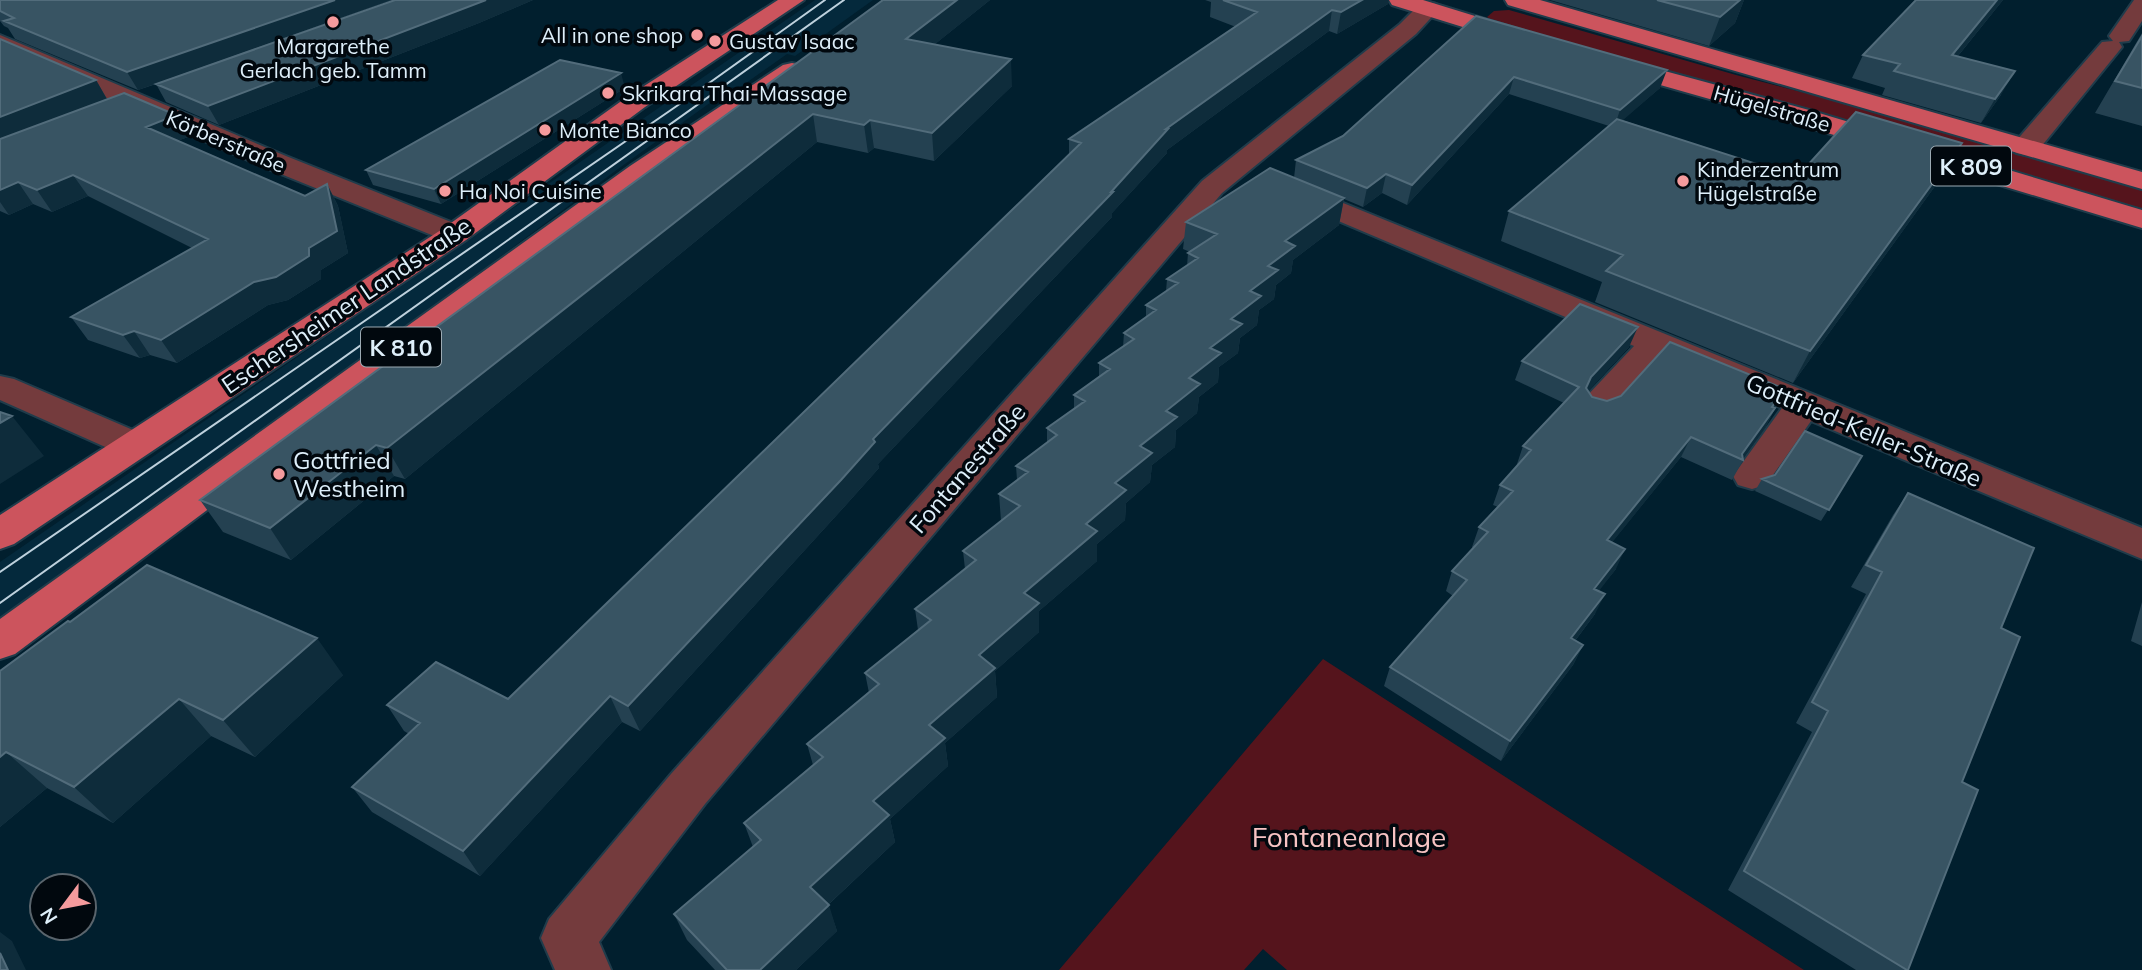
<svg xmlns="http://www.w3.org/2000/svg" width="2142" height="970" font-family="Mulish,sans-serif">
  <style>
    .built { fill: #04293c }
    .green { fill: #55141c }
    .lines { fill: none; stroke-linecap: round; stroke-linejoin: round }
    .minor-casing { stroke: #203c4b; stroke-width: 4 }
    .major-casing { stroke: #203c4b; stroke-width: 4 }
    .minor { fill: #743b3d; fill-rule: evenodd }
    .major { fill: #cc545d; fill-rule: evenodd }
    .tram { stroke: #bed1dd; stroke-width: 2 }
    .wall { fill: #244151 }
    .shaded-wall { fill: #0e2c3b }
    .building { fill: #385463; stroke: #526c7b; stroke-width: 2 }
    .poi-dot { fill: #f59b9d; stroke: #01080e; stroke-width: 2.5 }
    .labels { text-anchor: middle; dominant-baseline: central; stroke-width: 7; stroke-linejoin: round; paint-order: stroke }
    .far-poi-label { font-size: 21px; fill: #deeffa; stroke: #01080e; text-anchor: start }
    .far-street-label { font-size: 21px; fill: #deeffa; stroke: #01080e }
    .shield { fill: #01080e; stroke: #9caab3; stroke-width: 2 }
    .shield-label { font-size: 23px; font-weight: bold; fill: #deeffa }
    .street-label { font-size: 24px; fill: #deeffa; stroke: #01080e }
    .poi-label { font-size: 24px; fill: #deeffa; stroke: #01080e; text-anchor: start }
    .near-park-label { font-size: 28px; fill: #f7c3c3; stroke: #01080e }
  </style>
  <rect width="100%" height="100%" fill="#011f2e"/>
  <path class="built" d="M815,0H873L795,56L787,54L739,88L732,87L618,169L139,526L0,626V562Z"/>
  <path class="green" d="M1509,10L1736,75L1848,104L2142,190V213L1495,24L1487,17L1494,11Z
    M1323,659L1804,970H1287L1263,949L1244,970H1059Z"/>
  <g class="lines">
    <g class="minor-casing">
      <path id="minor" d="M2134,0H2142V21L2129,41L2119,42L2122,47L2118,52L2036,153L2026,155L2016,153L2012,147L2016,141L2102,42L2113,41L2109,36Z
        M1428,2L1436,4L1439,9L1416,34L1222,193L705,804L599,942L611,970H555L541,938L549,919L671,774L1202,181L1400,24L1420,4Z
        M0,35L286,156L466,228L470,234L466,240L455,243L444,240L266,168L0,51Z
        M1294,183L2142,528V559L1811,421L1766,485L1752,489L1738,485L1733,476L1782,408L1661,358L1611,414L1598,418L1585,414L1580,406L1585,398L1634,346L1284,198L1280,192L1284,186Z
        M0,376L14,379L147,436L153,445L147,454L134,457L121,454L0,400Z"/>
    </g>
    <g class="major-casing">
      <path id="major" d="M778,0H804L645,107L466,240L14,544L0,549V515L444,228L627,97Z
        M1389,0H1423L1527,32L1531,37L1527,42H1511L1392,5Z
        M1505,0H1540L2142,172V189L1508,5Z
        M1613,57L1809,110L2142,210V228L1791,122L1604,69L1601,64L1604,59Z
        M792,63L801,65L804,70L801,75L650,178L15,654L0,659V619L630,166L783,65Z"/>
    </g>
    <use href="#minor" class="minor"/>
    <use href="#major" class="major"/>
    <path class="tram" d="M0,572L684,101L825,0
      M0,603L844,0"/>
  </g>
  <path class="wall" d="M0,0H391L196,70L395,0H533L479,23L219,125L166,102L156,84L138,90L15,39L8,28L4,26L0,21Z
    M883,0H990L935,44L1012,86L934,161L874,148L868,153L817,142L405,479L394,476L291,560L223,532L200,500Z
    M1205,0H1389L1388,4L1337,34L1329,31L1167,150V153L1112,213V217L878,464L879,468L845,506L640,731L622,722L480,876L372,812L352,787L409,734L404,731L387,705L508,699L1069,154V139L1236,27L1210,17L1211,2Z
    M1550,0H1744L1735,23L1709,46Z
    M1916,0H2003L1958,56L2001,95L1981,123L1882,95L1885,88L1852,78L1863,55Z
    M1476,16L1660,88L1622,120L1797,177L1962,143L1946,171L1793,383L1595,302L1602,282L1501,241L1509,211L1609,126L1509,94L1407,205L1382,193L1363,207L1344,199L1339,225L1293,260L1291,273L1276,285L1274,299L1259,310L1257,325L1240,338L1238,353L1219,367L1218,382L1199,397L1197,413L1176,430L1175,447L1152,465L1150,482L1126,503L1125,520L1097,544V561L1039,611V632L995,671L997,697L945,743L948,766L890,819L895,842L828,905L837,931L796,970H715L687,940L674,914L753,847L744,823L813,765L807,744L869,693L865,673L918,630L915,609L965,569L963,551L1001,521L999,494L1017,480L1016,466L1047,442V428L1074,409V395L1099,376V363L1123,347L1124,333L1146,318V305L1166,291L1167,279L1187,266L1188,253L1190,252L1183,249L1186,222L1294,178L1296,160L1343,136Z
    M2142,33V126L2095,113Z
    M0,39L96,80L107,99L176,115L188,137L177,141L305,196L327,184L338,206L348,253L321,270V279L288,300L268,305L177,363L150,355L140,358L88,340L71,317L192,248L88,196L52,212L33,204L9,215L0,211Z
    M625,88L441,204L373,185L366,170Z
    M1629,347L1588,391L1592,397L1607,401L1785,389L1765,428L1743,458V460L1732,480L1681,457L1612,542L1616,569L1598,591L1595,614L1575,641L1583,645L1573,665L1501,761L1384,686L1390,667L1453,596L1446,591L1452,571L1473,548L1472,547L1479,527L1498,507L1493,505L1500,485L1516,467L1523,446L1564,403L1515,380L1522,361Z
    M1862,456L1821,521L1755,491L1762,479Z
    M1908,493L2001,628L1962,782L1908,970H1856L1728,890L1812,732L1796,723L1866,594L1851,587L1893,515Z
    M2142,602V646L2131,641Z
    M70,622L343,675L255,757L211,736L113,823L47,788L0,827V671Z"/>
  <path class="shaded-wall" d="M335,0H391L138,90L127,72Z
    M486,0H533L479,23L219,125L208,106Z
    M957,0H990L909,65L906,39Z
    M1362,0H1389L1388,4L1337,34L1341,12Z
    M1740,0H1744L1735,23L1709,46L1720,17Z
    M1997,0H2003L1940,78L1952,55Z
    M1332,10L1329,31L1167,150V153L1112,213V217L878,464L879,468L845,506L640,731L628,706L873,439L1111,192L1166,129Z
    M1011,59L1012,86L934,161L932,133Z
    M1667,70L1660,88L1614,128L1620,110Z
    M2015,71L2001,95L1981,123L1995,99Z
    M621,73L625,88L441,204L434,189Z
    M1514,77L1509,94L1407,205L1412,185Z
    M96,80L108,101L0,144V117Z
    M813,114L817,142L405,479L387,448Z
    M176,115L188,137L158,148L146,127Z
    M870,120L874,148L868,153L864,125Z
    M1962,143L1946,171L1793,383L1810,351Z
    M1386,174L1382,193L1363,207L1367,188Z
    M73,175L88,196L52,212L37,190Z
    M18,182L33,204L9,215L0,202V190Z
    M327,184L338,206L348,253L321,270V279L288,300L268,305L177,363L161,340L309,248Z
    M1344,198L1339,225L1293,260L1291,273L1276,285L1274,299L1259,310L1257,325L1240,338L1238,353L1219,367L1218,382L1199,397L1197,413L1176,430L1175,447L1152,465L1150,482L1126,503L1125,520L1097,544V561L1039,611V632L995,671L997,697L945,743L948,766L890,819L895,842L818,914L810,887L929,725L979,655L1024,593L1086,524L1285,241Z
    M1638,327L1629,347L1583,397L1578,407L1591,377Z
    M134,331L150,355L140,358L123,335Z
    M1785,389L1774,409L1772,407Z
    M1775,408L1765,428L1742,460V454Z
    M12,416L44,456L0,484V423Z
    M1691,437L1681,457L1598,560L1607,540Z
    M376,445L394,476L291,560L270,528Z
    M1625,549L1616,569L1585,609L1594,589Z
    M1605,594L1595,614L1562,658L1571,638Z
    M317,638L343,675L255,757L223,720Z
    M1583,645L1573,665L1501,761L1510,741Z
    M610,696L622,722L480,876L463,851Z
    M179,699L211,736L113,823L74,787Z
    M6,752L47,788L0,827V757Z
    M829,905L837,931L796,970H760Z
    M0,932L12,941L26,970H8L0,953Z"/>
  <path class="building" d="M0,0H335L127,72L4,21L14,18L0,11Z
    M395,0H486L208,106L156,84Z
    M883,0H957L906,39L1011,59L932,133L870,120L864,125L813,114L387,448L376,445L270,528L200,500Z
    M1223,0H1362L1341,12L1332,10L1166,129H1168L1111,192H1113L873,439L875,442L841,480L628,706L610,696L463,851L352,787L420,723L387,705L436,662L508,699L1081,143L1069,139L1257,12Z
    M1657,0H1740L1720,17Z
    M1916,0H1997L1952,55L2015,71L1995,99L1894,71L1900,64L1863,55Z
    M1476,16L1667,70L1620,110L1514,77L1412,185L1386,174L1367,188L1296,160L1343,136Z
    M2142,36V88L2115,81Z
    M0,39L96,80L0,117Z
    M560,60L621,73L434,189L366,170Z
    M124,93L176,115L146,127L305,196L327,184L337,231L309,248V256L276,277L254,282L161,340L134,331L123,335L71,317L208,239L73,175L37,190L18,182L0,190V139Z
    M1856,112L1962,143L1810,351L1606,271L1623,255L1509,211L1617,119L1797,177Z
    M1270,168L1344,198L1285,241L1295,246L1268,266L1278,270L1250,291L1261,296L1231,319L1242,324L1210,348L1221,353L1189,378L1200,384L1166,411L1177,417L1140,446L1152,453L1115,483L1126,490L1086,524L1097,531L1024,593L1039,603L979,655L995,668L929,725L945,738L873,801L889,815L810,887L829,905L760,970H727L674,914L761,840L744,823L823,757L807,744L879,684L865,673L931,620L915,609L976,560L963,551L1020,506L999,494L1028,472L1016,466L1057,435L1047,428L1085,401L1074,395L1110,369L1099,363L1134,339L1124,333L1156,310L1146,305L1178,283L1167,279L1198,258L1188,253L1217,234L1186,222Z
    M1580,304L1638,327L1591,377L1586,388L1592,397L1607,401L1621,396L1670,342L1785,389L1772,407L1775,408L1742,454L1743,460L1691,437L1607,540L1625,549L1594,589L1605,594L1571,638L1583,645L1510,741L1390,667L1467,580L1452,571L1488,532L1479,527L1513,491L1500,485L1531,450L1523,446L1579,387L1522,361Z
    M0,412L12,416L0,423Z
    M1805,431L1862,456L1829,510L1762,479L1775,475Z
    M1908,493L2034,548L2001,628L2020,637L1962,782L1978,790L1908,970H1907L1744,871L1828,711L1812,702L1882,572L1866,565Z
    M147,565L317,638L223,720L179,699L74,787L6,752L0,757V671L68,621L70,622Z
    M0,953L8,970H0Z"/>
  <g class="poi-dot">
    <circle cx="333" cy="22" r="7"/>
    <circle cx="697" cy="35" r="7"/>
    <circle cx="715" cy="41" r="7"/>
    <circle cx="608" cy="93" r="7"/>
    <circle cx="545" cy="130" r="7"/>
    <circle cx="1683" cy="181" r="7"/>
    <circle cx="445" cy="191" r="7"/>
    <circle cx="279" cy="474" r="7"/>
  </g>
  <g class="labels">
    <g class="far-poi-label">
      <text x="683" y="35" text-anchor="end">All in one shop</text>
      <text x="729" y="41">Gustav Isaac</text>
      <text x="333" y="46" text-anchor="middle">Margarethe<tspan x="333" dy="24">Gerlach geb. Tamm</tspan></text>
      <text x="622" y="93">Skrikara Thai-Massage</text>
      <text x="559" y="130">Monte Bianco</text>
      <text x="1697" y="169">Kinderzentrum<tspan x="1697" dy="24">Hügelstraße</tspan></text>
      <text x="459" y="191">Ha Noi Cuisine</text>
    </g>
    <g class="far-street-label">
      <text transform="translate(1772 108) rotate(16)">Hügelstraße</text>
      <text transform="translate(226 141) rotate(23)">Körberstraße</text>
    </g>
    <g class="shield">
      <rect x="1931" y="146.5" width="80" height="39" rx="5"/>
      <rect x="361" y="327.5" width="80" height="39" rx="5"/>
    </g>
    <g class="shield-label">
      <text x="1971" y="166">K 809</text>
      <text x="401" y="347">K 810</text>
    </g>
    <g class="street-label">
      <text transform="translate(346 305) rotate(-34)">Eschersheimer Landstraße</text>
      <text transform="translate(1864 430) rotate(23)">Gottfried-Keller-Straße</text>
      <text transform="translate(967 468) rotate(-49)">Fontanestraße</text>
    </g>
    <g class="poi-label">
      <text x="293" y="460">Gottfried<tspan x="293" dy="28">Westheim</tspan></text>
    </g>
    <g class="near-park-label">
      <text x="1349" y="836">Fontaneanlage</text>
    </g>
  </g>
  <g transform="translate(63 907) rotate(238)"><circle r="33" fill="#01080e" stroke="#59646c" stroke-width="2"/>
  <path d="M0-5L12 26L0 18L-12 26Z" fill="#f59b9d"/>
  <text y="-10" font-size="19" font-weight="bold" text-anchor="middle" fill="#deeffa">N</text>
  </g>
</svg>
